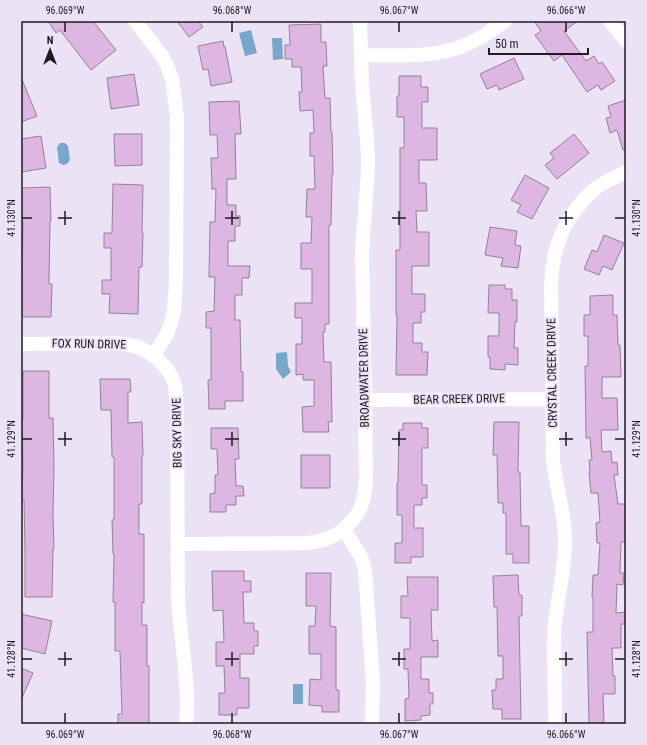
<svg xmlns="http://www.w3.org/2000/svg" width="647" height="745" font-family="'Roboto Condensed',sans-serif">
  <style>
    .water { fill: #78a7cc }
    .building { fill: #ddb6e2; stroke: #918393 }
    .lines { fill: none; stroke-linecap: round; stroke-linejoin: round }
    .minor { stroke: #fff; stroke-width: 14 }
    .ticks { fill: none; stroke: #1e1b21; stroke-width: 1.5 }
    .labels { text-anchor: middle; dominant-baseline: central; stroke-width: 4; stroke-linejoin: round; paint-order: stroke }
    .street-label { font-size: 12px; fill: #1e1b21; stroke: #ece2f5 }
    .neatline { fill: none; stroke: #1e1b21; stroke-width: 1.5 }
    .ticks-label { font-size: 10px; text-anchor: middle; fill: #1e1b21 }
  </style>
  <rect width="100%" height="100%" fill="#ece2f5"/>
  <path class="water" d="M251,30L257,53L245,56L239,33Z
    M272,38H282L283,59L273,60Z
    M60,143H65L68,146L70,160L67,164L63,165L59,163L57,147Z
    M287,352L288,366L291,372L283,379L276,369V353Z
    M293,684H303V704H293Z"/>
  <path class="building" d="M48,21H93L116,50L91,70L60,30L56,33Z
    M177,21H198L203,27L189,37Z
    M534,21H578L564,31L586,61L594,56L599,64L602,62L615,81L601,90L598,85L587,92L562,55L554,61L535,35L541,31Z
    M321,24V42H326L327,66H323L325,98H330L331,132H332L333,174H332L331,225H329V324H325V332H323L324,362H331L332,422H328L329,432H303L302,407L314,406V380H303V374L296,375V344H302V318H295V303H312V269H301V243H311L312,217H306L307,189H315L314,156H310V133H314L313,110L300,111L299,92H302L301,67H292V59H285V45H290L289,25Z
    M223,41L224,47H225L232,82L211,86L208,69L203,70L198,46Z
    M514,58L524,79L499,90L497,85L487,89L480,74Z
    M134,74L139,105L111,109L107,78Z
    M399,76H421V87H428V102H422V128H437V160H419V183H426L427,211H416L417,232H429V266H412V294H425V312H421V323H413V343H422V352H428L427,375H396L397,315H396V250H400V148H404V117H397V96H399Z
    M21,77L37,116L21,122Z
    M626,100V150H623L617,130L610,133L606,118L611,117L608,106Z
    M239,101L241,134H235L236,179H227V205H236V216H240V226H235V241H228V266H250L249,278H242V295H235V320H240L241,372H243V401H225V409H209L208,380H211V328H206V312L214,311L215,277H209L210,222H215L216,189H212L211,158H218L217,135H210L209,102Z
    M114,134H142V165L115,166Z
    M574,134L589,153L557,179L545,165L554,158L550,153Z
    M41,136L46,168L21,172V139Z
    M525,175L549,188L532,219L517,212L521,205L511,200Z
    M113,184L143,185L142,233H143L142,267H139L138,314L109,313L110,294H102V280H111V248H104V233H112Z
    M50,187L51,221H50L49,284H52L51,317H21L23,222H21V188Z
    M490,227L517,231L515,245L521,246L518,268L501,266L503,258L485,255Z
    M604,235L624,243L612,270L603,266L599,275L584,269L592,250L597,252Z
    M489,285H505V289H512V300H517V322H515L514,348H518V365L505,364V370L490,369V357H488V336H499V313H488Z
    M613,295V315H617L618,345H620L621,377H602V398H617L618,430H601L602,452L611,451L612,463L617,462L618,475H614L618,504H626V542H621L620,573H624L623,585L617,584L616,613L626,612V624H621V648H612L613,676H615V694H603L604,724H589L587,632H593V597H592L593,575H598L600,543H597L596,523L600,522L598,493H591L589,472H590L589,460H592L590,438H586L585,366H588V336H584V315H590V296Z
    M23,371H49V418H53L54,467L53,515L54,549H53L52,597H25V549L24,500H21L23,467L22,419H23Z
    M100,379H130L131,392H128V423L142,422L143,456H142V504H139V534H144V603L142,602V625H147V666H149V724H118V714H122L120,651H115V602H113L114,554H113L112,520H114V457H112L111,410H101Z
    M494,422H519L518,472H520L521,526H529V563H513V554H506V513H503V503H498L497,455H493Z
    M403,423H422V428H428V448H422V485H427V498H422V505H414V528H423V557H411V563H395V543H402V515H397V483H398L399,430H403Z
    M211,428H238L239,459H235L236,486H243L244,496H236V505H226V512H210V494L215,493V475H218L217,449H211Z
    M301,455H330V488H301Z
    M212,571H244V581H251V592H243L244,623H254V631H258V646H254V654H240V678H249V708H237V715H219V693H225L224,666H216V642H224L223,610L213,611Z
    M306,573H331L330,626L336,627V690H339V712H322V706L309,705L310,679L321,680V654H309V626H315L316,606H306Z
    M518,575L519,595H522V616H519L521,719H502V709H493L492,690H496V679H503V656H498L497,607H494L493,576Z
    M407,577H438V610H431L432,641L438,640V657H421V679H429V693H433V704H430V715L421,716V720L405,721V699L409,698L408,669H404V649H410V618H401V596H408Z
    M21,614L52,621L45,654L21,648Z
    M21,668L33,673L21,700Z"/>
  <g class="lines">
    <path class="minor" d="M135,21L163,57L168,68L172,79L177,117L176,282L174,311L171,323L167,334L153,356
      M610,21L626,41
      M362,55C392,55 432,58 460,47C476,41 491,32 505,21
      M21,344L117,343C121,344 126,344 130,345C149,348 169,366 175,385C176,391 176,398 177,404L178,597C180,638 190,683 186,724
      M365,400L552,399
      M344,529L361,557L365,569L373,684L372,724
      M178,544L306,543C324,541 337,537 350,523C353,519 357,515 359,511C364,501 365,491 366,480L365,400L362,251L368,170V153L362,85L360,21
      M555,724L554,633C556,604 564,576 565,547C566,518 557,490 553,461L551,288C551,278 552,268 554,258C559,232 575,205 596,188C605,181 616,177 626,172"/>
  </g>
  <path class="ticks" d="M65,22V32M232,22V32M399,22V32M566,22V32M65,211V225M232,211V225M399,211V225M566,211V225M22,218H32M58,218H72M225,218H239M392,218H406M559,218H573M615,218H625M65,432V446M232,432V446M399,432V446M566,432V446M22,439H32M58,439H72M225,439H239M392,439H406M559,439H573M615,439H625M65,652V666M232,652V666M399,652V666M566,652V666M22,659H32M58,659H72M225,659H239M392,659H406M559,659H573M615,659H625M65,713V723M232,713V723M399,713V723M566,713V723"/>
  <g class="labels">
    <g class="street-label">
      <text transform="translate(89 344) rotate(1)">FOX RUN DRIVE</text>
      <text transform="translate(552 373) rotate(-91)">CRYSTAL CREEK DRIVE</text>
      <text transform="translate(364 378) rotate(-91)">BROADWATER DRIVE</text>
      <text transform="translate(459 399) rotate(-1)">BEAR CREEK DRIVE</text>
      <text transform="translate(177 433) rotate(-91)">BIG SKY DRIVE</text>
    </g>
  </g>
  <rect width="647" height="745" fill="none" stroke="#ece2f5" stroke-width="44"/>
  <g transform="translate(50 50)" stroke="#ece2f5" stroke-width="3" paint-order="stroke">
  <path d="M0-3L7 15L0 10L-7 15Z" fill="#1e1b21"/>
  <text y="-6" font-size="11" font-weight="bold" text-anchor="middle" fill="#1e1b21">N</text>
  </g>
  <path d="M489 48v6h99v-6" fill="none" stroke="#1e1b21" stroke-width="2"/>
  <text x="495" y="48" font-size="12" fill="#1e1b21" stroke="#ece2f5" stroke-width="3" paint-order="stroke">50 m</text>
  <rect x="22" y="22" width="603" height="701" class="neatline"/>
  <g class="ticks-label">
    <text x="65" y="14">96.069°W</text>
    <text x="232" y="14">96.068°W</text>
    <text x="399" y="14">96.067°W</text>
    <text x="566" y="14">96.066°W</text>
    <text transform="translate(11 218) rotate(-90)" y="4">41.130°N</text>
    <text transform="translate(636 218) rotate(-90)" y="4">41.130°N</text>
    <text transform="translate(11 439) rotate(-90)" y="4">41.129°N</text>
    <text transform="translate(636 439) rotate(-90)" y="4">41.129°N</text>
    <text transform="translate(11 659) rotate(-90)" y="4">41.128°N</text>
    <text transform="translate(636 659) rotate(-90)" y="4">41.128°N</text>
    <text x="65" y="738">96.069°W</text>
    <text x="232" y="738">96.068°W</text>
    <text x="399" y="738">96.067°W</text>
    <text x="566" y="738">96.066°W</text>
  </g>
</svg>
